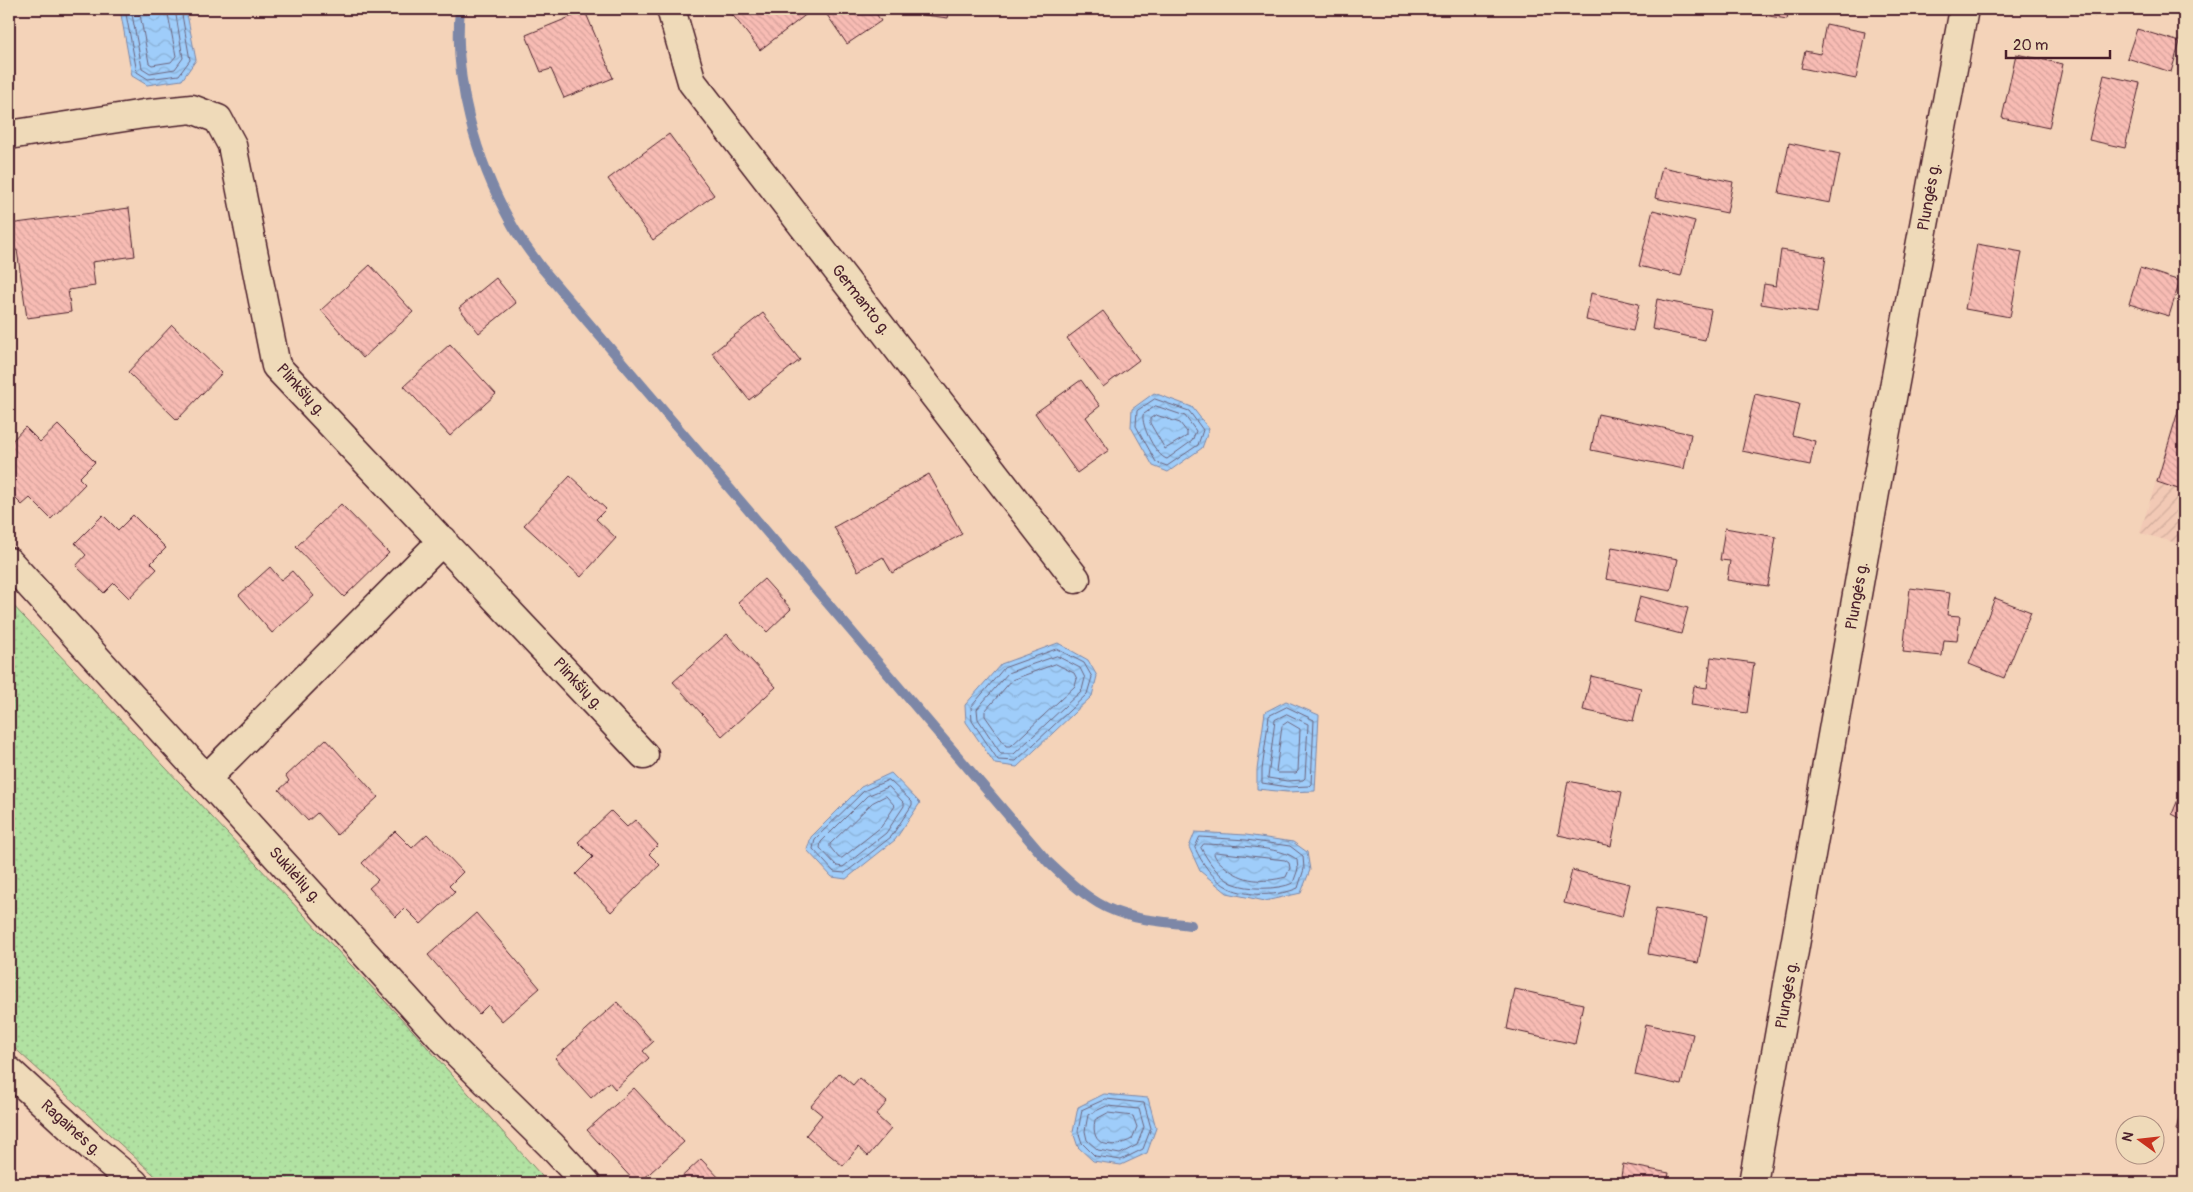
<svg xmlns="http://www.w3.org/2000/svg" width="2193" height="1192" font-family="Pangolin,sans-serif">
  <style>
    .industrial { fill: url(#industrial-furrows) }
    .grass { fill: url(#grass-dots); stroke: #7e8066 }
    .water { fill: url(#water-waves); stroke: #7d87a7 }
    .lines { fill: none; stroke-linecap: round; stroke-linejoin: round }
    .shore { stroke: #6c657e; stroke-width: 1 }
    .stream { stroke: #7d87a7; stroke-width: 10 }
    .building { fill: url(#building-back-hatch); stroke: #4a1f2b }
    .minor-casing { stroke: #4a1f2b; stroke-width: 31 }
    .major-casing { stroke: #4a1f2b; stroke-width: 31 }
    .minor { stroke: #efdab9; stroke-width: 28 }
    .major { stroke: #efdab9; stroke-width: 28 }
    .labels { text-anchor: middle; dominant-baseline: central; stroke-width: 5; stroke-linejoin: round; paint-order: stroke }
    .street-label { font-size: 16px; fill: #4a1f2b; stroke: #efdab9 }
  </style>
  <defs>
    <pattern id="industrial-furrows" width="10" height="10" patternUnits="userSpaceOnUse" patternTransform="scale(1.25)"><rect width="10" height="10" fill="#f2c9b5"/><path d="M-1 1l2-2M0 10L10 0M9 11l2-2" fill="none" stroke="#d1ac9c"/></pattern>
    <pattern id="grass-dots" width="8" height="8" patternUnits="userSpaceOnUse" patternTransform="scale(1.25)"><rect width="8" height="8" fill="#b1e2a2"/><path d="M2 2h.1M6 6h.1" fill="none" stroke="#9ac18c" stroke-width="1.8" stroke-linecap="round"/></pattern>
    <pattern id="water-waves" width="16" height="10" patternUnits="userSpaceOnUse" patternTransform="scale(1.25)"><rect width="16" height="10" fill="#9fcdfa"/><path d="M0 5q4-4 8 0t8 0" fill="none" stroke="#8ab0d6"/></pattern>
    <pattern id="building-back-hatch" width="6" height="6" patternUnits="userSpaceOnUse" patternTransform="scale(1.25)"><rect width="6" height="6" fill="#f8bcb4"/><path d="M-1 5l2 2M0 0l6 6M5-1l2 2" fill="none" stroke="#d6a19b"/></pattern>
  </defs>
  <rect width="100%" height="100%" fill="#f4d3b9"/>
  <filter id="ink" filterUnits="userSpaceOnUse"><feTurbulence type="fractalNoise" baseFrequency=".02" numOctaves="2"/><feDisplacementMap in="SourceGraphic" scale="10" xChannelSelector="R" yChannelSelector="G"/><feConvolveMatrix kernelMatrix="1 2 1 2 8 2 1 2 1" color-interpolation-filters="sRGB"/></filter>
  <g filter="url(#ink)">
    <path class="industrial" d="M2184,391V545L2140,533Z"/>
    <path class="grass" d="M9,601L413,1031L548,1183H163L9,1043Z"/>
    <path class="water" d="M120,9H186L196,60L182,80L147,85L132,76Z
      M1154,393L1192,407L1209,429L1202,448L1168,472L1153,466L1131,427L1132,409Z
      M1058,643L1088,660L1097,676L1092,696L1017,767L995,764L966,722L965,705L1001,664Z
      M1286,701L1319,715L1315,791L1287,792L1257,789V770L1265,712Z
      M891,773L920,803L895,840L846,879L832,877L807,850L811,837L861,787Z
      M1195,832L1246,835L1293,842L1307,852L1310,870L1301,893L1265,901L1227,893L1200,871L1189,847Z
      M1104,1094L1148,1098L1156,1128L1147,1153L1121,1165L1093,1161L1078,1147L1073,1132L1078,1107Z"/>
    <g class="lines">
      <path class="shore" d="M125,9L137,72L148,79L179,75L190,60L181,9
        M131,9L142,68L150,73L175,69L183,58L175,9
        M139,9L149,63L152,65L171,62L176,56L167,9
        M1155,399L1189,411L1203,430L1198,445L1167,466L1156,462L1136,426L1137,411Z
        M1156,406L1185,416L1196,431L1192,441L1167,459C1156,456 1141,426 1143,415Z
        M1156,415L1180,423L1187,432V436L1165,449L1150,423V419Z
        M1057,649L1084,663L1092,677L1087,694L1016,761L998,760L972,721L971,707L1004,668Z
        M1057,656L1080,668L1085,678L1082,690L1014,754H1001L978,719L977,709L1008,673Z
        M1056,664L1074,673L1077,679L1075,686L1011,746H1006L985,716V711L1012,680Z
        M1287,707L1314,720L1311,784L1309,786L1288,787L1262,783V770L1269,716Z
        M1287,714L1308,724L1305,778L1303,780L1287,781L1268,778L1275,720Z
        M1288,722L1300,729L1298,771L1296,773H1278L1276,771L1282,726Z
        M889,780L912,802V805L891,837L845,873L834,872L813,849L815,839L864,791Z
        M889,787L904,803V806L886,833L843,867L837,866L820,848L821,842L867,796Z
        M886,796L895,806L881,827L842,858H839L830,847V844L872,803Z
        M1200,837L1246,840L1290,846L1303,856L1304,869L1298,888C1281,896 1247,897 1229,888C1213,880 1202,863 1195,848Z
        M1204,844C1224,845 1284,846 1297,860L1298,869L1293,883C1278,890 1248,890 1232,883C1218,876 1208,861 1201,848Z
        M1216,852L1285,860L1289,863L1290,868L1286,877C1262,883 1243,882 1224,866C1220,862 1216,860 1214,854Z
        M1106,1099L1144,1103L1151,1128L1143,1149L1121,1160L1095,1156L1082,1143L1078,1131L1082,1110Z
        M1107,1106L1139,1109L1144,1127L1137,1145L1120,1154L1098,1150L1087,1140L1085,1131L1088,1115Z
        M1108,1113L1133,1116L1137,1127L1132,1139C1113,1149 1089,1148 1095,1120Z"/>
      <path class="stream" d="M460,9C453,81 476,160 511,223C519,238 531,253 541,267L1048,862C1064,877 1080,892 1098,903C1126,920 1160,921 1191,925"/>
    </g>
    <path class="building" d="M728,9H805L808,13L760,50Z
      M823,9H873L881,21L847,44Z
      M910,9H950L948,18L909,13Z
      M1727,9H1789L1787,19Z
      M2072,9H2097L2095,16Z
      M585,11L613,78L564,98L551,69L541,72L526,35Z
      M1826,24L1865,32L1856,79L1801,68L1805,51L1820,54Z
      M2137,29L2180,42L2171,72L2127,58Z
      M2016,54L2063,64L2049,128L2002,118Z
      M2104,75L2140,83L2125,148L2089,140Z
      M669,134L714,195L653,240L608,179Z
      M1789,143L1840,154L1830,203L1779,193Z
      M1662,167L1733,182L1727,213L1655,198Z
      M129,208L135,256L92,262L95,286L68,290L71,312L27,318L17,250L9,251V224Z
      M1653,210L1695,221L1681,276L1639,266Z
      M1977,244L2022,252L2010,317L1965,309Z
      M1781,250L1826,257L1817,313L1761,304L1764,284L1776,286Z
      M370,265L413,312L363,358L321,310Z
      M2140,268L2180,281L2169,316L2129,304Z
      M496,278L516,303L479,333L459,308Z
      M1591,293L1639,304L1633,331L1586,320Z
      M1657,299L1711,310L1705,340L1652,329Z
      M1103,311L1139,360L1103,387L1067,338Z
      M763,313L800,360L749,400L712,353Z
      M172,325L222,373L177,420L128,372Z
      M450,344L496,394L450,436L404,386Z
      M1081,380L1100,406L1086,417L1109,450L1077,473L1035,413Z
      M2184,391V491L2157,482Z
      M1755,394L1799,404L1792,435L1815,441L1810,465L1742,451Z
      M1598,414L1691,434L1684,469L1591,450Z
      M58,425L95,462L79,478L85,484L51,519L30,498L22,505L9,492V444L25,427L40,442Z
      M929,474L962,534L892,573L883,557L858,571L834,527Z
      M570,476L606,509L596,519L616,538L581,577L524,525Z
      M341,504L389,553L344,597L296,547Z
      M103,515L118,530L133,515L166,548L151,563L157,569L129,598L114,583L104,593L76,566L86,555L75,543Z
      M1725,528L1776,537L1768,586L1727,580L1730,561L1720,560Z
      M1612,547L1678,559L1671,591L1606,579Z
      M270,567L281,580L292,571L314,596L272,633L239,595Z
      M764,579L791,609L767,632L738,602Z
      M1910,588L1950,593L1947,615L1960,616L1957,641L1944,640L1942,656L1903,652Z
      M1640,596L1688,608L1681,634L1634,622Z
      M1995,598L2031,612L2004,678L1969,664Z
      M727,634L776,687L722,736L673,682Z
      M1711,657L1754,663L1747,713L1691,705L1694,686L1707,688Z
      M1591,676L1641,688L1633,721L1583,710Z
      M326,739L378,797L337,835L317,813L308,821L279,790L289,781L286,776Z
      M1568,781L1622,792L1611,846L1558,835Z
      M2184,785V820L2172,814Z
      M611,811L627,827L635,820L658,845L649,854L660,865L611,912L576,874L593,857L578,842Z
      M395,831L412,848L427,834L463,872L449,886L455,892L421,924L405,908L396,917L369,888L378,880L362,863Z
      M1572,870L1630,884L1622,917L1564,903Z
      M1656,908L1707,917L1698,963L1648,954Z
      M476,913L540,988L502,1021L488,1005L479,1014L428,955Z
      M1515,989L1583,1004L1575,1044L1507,1029Z
      M617,1002L653,1042L643,1051L649,1058L615,1089L609,1082L591,1098L555,1058Z
      M1646,1024L1693,1034L1681,1085L1635,1075Z
      M839,1073L853,1085L859,1078L887,1102L876,1115L891,1129L868,1156L858,1147L843,1166L806,1135L822,1115L811,1106Z
      M634,1088L684,1142L639,1183H636L587,1130Z
      M2184,1099V1133L2176,1130Z
      M701,1159L724,1183H675Z
      M1623,1164L1669,1173L1667,1183H1620Z"/>
    <g class="lines">
      <g class="minor-casing">
        <path id="minor" d="M671,9L692,82L1076,579
          M9,135L144,114L192,109L218,119L232,145L276,366L644,755
          M9,562L441,1037L551,1145L586,1183
          M207,778L443,540
          M9,1071L96,1151L134,1183"/>
      </g>
      <g class="major-casing">
        <path id="major" d="M1753,1183L1885,436L1964,9"/>
      </g>
      <use href="#minor" class="minor"/>
      <use href="#major" class="major"/>
    </g>
  </g>
  <g class="labels">
    <g class="street-label">
      <text transform="translate(1929 197) rotate(-80)">Plungės g.</text>
      <text transform="translate(861 300) rotate(52)">Germanto g.</text>
      <text transform="translate(301 390) rotate(48)">Plinkšių g.</text>
      <text transform="translate(1857 596) rotate(-80)">Plungės g.</text>
      <text transform="translate(578 684) rotate(47)">Plinkšių g.</text>
      <text transform="translate(295 875) rotate(48)">Sukilėlių g.</text>
      <text transform="translate(1787 995) rotate(-80)">Plungės g.</text>
      <text transform="translate(71 1128) rotate(42)">Ragainės g.</text>
    </g>
  </g>
  <rect width="2193" height="1192" fill="none" stroke="#efdab9" stroke-width="30"/>
  <rect x="15" y="15" width="2163" height="1162" fill="none" stroke="#4a1f2b" stroke-width="2" filter="url(#ink)"/>
  <g transform="translate(2140 1140) rotate(285)"><circle r="24" fill="#efdab9" stroke="#ad8f80"/>
  <path d="M0-4L9 19L0 12L-9 19Z" fill="#c8321e"/>
  <text y="-8" font-size="14" font-weight="bold" text-anchor="middle" fill="#4a1f2b">N</text>
  </g>
  <path d="M2006 50v8h104v-8" fill="none" stroke="#4a1f2b" stroke-width="2.5"/>
  <text x="2013" y="50" font-size="15" fill="#4a1f2b" stroke="#efdab9" stroke-width="4" paint-order="stroke">20 m</text>
</svg>
